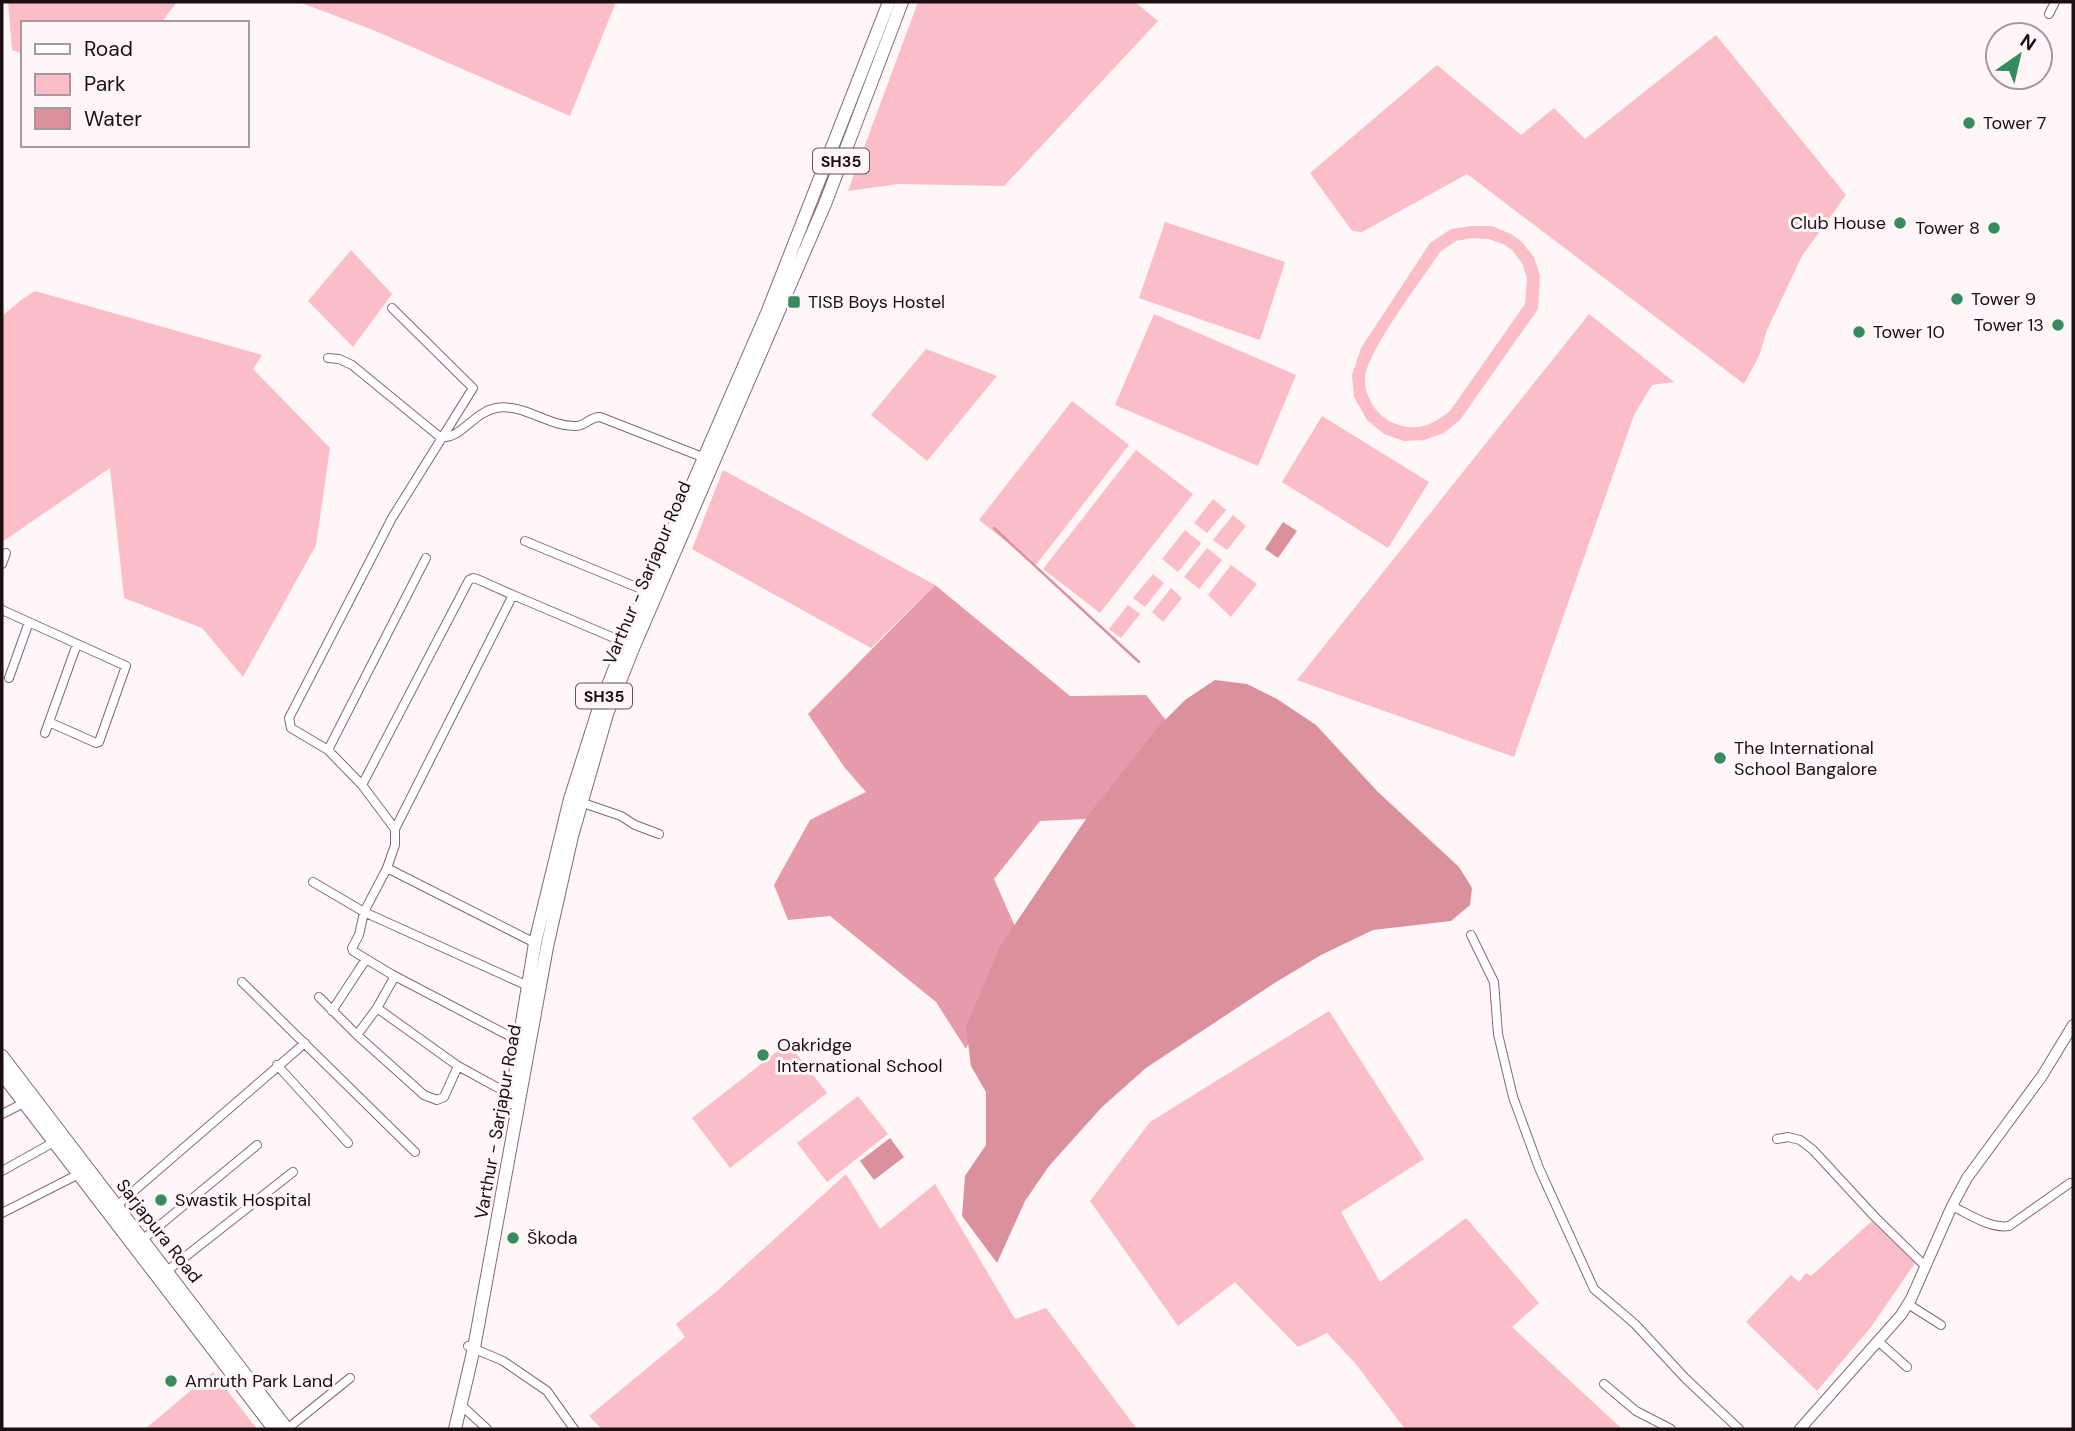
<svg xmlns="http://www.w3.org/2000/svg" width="2075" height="1431" font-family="'DM Sans',sans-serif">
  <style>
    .green { fill: #fbbdc8; fill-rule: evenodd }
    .forest { fill: #e79aa9 }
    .water { fill: #db909e }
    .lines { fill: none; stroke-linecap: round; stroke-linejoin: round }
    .stream { stroke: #db909e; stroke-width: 2.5 }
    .street-casing { stroke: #8a676d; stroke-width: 10 }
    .secondary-casing { stroke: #8a676d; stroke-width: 12 }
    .primary-casing { stroke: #8a676d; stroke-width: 14 }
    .street { stroke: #fff; stroke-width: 8 }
    .secondary { stroke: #fff; stroke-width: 10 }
    .primary { stroke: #fff; stroke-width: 12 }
    .poi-dot { fill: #378c5f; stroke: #fff6f8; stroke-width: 2.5 }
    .labels { text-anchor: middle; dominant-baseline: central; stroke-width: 6; stroke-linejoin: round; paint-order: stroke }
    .shield { fill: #fff6f8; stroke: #605457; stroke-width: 2 }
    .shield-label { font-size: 16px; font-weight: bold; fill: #1c0f12 }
    .poi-label { font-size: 18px; fill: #1c0f12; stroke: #fff6f8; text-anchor: start }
    .street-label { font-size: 18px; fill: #1c0f12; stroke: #fff6f8 }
  </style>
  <rect width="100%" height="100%" fill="#fff6f8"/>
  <path class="green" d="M8,2H177L161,23H23V54L12,50Z
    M299,2H616L570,116L373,30Z
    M918,2H1135L1158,21L1004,186L898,184L848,191Z
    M1716,35L1846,195L1802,256L1767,330L1759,356L1744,384L1467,174L1362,232L1352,231L1310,173L1437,65L1521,135L1554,108L1585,139Z
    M1165,222L1285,262L1260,340L1139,298Z
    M1471,226H1492L1511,234L1521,241L1534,257L1540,276L1538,309L1460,420L1444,433L1424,440L1404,441L1384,434L1367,420L1354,397L1352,375L1361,348L1430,243L1451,229ZM1472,238L1489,239L1505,245L1512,250L1522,263L1527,278L1525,304L1450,411C1433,425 1417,432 1396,424C1378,418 1364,397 1365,378C1367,351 1423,278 1440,252L1456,241Z
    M351,250L392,294L353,347L308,301Z
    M35,291L262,355L253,369L330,448L316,545L243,677L202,628L124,598L110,468L2,542V316L21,300Z
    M1154,314L1296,375L1258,466L1115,405Z
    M1589,314L1674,382L1652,385L1634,415L1514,757L1297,680Z
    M926,349L997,376L927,461L871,415Z
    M1072,401L1129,445L1036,565L979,520Z
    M1322,416L1429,482L1388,548L1282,482Z
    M1136,450L1193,494L1100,613L1043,569Z
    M723,470L935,585L871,648L692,549Z
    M1213,499L1226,510L1207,533L1194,523Z
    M1233,515L1246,526L1227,550L1213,540Z
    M1185,530L1201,543L1178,572L1162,559Z
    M1207,548L1222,560L1199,589L1184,577Z
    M1231,565L1257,584L1231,617L1208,595Z
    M1153,574L1164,583L1145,607L1133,598Z
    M1171,588L1182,598L1163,622L1152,612Z
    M1128,605L1140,614L1121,638L1109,629Z
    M1329,1011L1424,1159L1341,1212L1380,1282L1466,1218L1539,1303L1512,1327L1622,1429H1405L1355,1363L1327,1333L1298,1347L1235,1282L1178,1326L1090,1201L1150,1122Z
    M788,1043L827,1093L730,1168L692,1118Z
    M858,1096L888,1134L827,1182L797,1143Z
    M846,1174L880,1229L935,1184L1015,1319L1046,1308L1137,1429H602L589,1416L685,1337L676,1324L717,1291Z
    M1872,1221L1915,1263L1871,1327L1817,1391L1746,1322L1791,1275L1799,1282L1806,1273L1811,1276Z
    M213,1372L257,1429H145Z"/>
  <path class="forest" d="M935,585L1070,696L1146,695L1176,733L1130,817L1040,821L994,879L1017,931L966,1049L936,1002L830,916L788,920L774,885L810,820L866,792L845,768L808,714Z"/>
  <path class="water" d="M1283,522L1297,531L1278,558L1265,549Z
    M1215,680L1247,684L1277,699L1316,725L1378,792L1459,867L1472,888L1470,905L1451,921L1373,930L1321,955L1273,984L1146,1068L1102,1107L1049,1166L1025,1201L997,1263L962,1216L965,1176L986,1145V1092L971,1066L966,1027L999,948L1090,813L1160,725L1185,700Z
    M890,1138L904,1157L874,1180L860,1161Z"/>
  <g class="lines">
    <path class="stream" d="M994,528L1139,662"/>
    <g class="street-casing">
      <path id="street" d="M2049,14L2055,2
        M328,358L339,359L352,365L440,437C461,440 472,413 496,408C523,403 549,427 576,426C586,426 589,417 600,417L705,458
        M525,541L646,591
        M2,564L6,553
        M513,595L626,643
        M2,610L126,666L99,742L96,743L49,722
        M9,678L29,622
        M45,733L77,644
        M328,750L426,558
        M362,785L469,580L473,578L477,579L513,595L395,829
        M580,802L621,816L635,825L659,834
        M387,868L395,845V829L362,785L328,750L291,728L289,718L392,518L473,388L392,308
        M313,882L364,912L528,986
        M1471,935L1494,982L1498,1034L1513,1097L1539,1168L1594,1289L1635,1324L1685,1378L1739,1429
        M242,982L415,1152
        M319,997L357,1035L424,1095L437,1100L444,1097L458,1066L513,1096
        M377,1008L395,976
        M332,1011L366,959
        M357,1035L377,1008L458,1066
        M519,1041L391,974L353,951L352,948L359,935L364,912L387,868L535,943
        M277,1065L348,1143
        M2,1114L24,1103
        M1777,1139L1788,1137L1800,1140L1813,1150L1874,1216L1926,1267
        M2,1171L54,1142
        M1952,1206C1969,1214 1990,1229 2009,1226L2070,1183
        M113,1209L305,1043
        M2,1213L79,1174
        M142,1240L257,1145
        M167,1271L293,1172
        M1908,1304L1941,1325
        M1878,1341L1907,1367
        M468,1346L503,1361L547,1391L574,1429
        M1604,1384L1636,1411L1671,1429
        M460,1404L487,1429
        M287,1429L350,1378"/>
    </g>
    <g class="secondary-casing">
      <path id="secondary" d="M1800,1429L1901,1315L1911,1299L1952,1206L1967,1178L2042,1076L2073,1025"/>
    </g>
    <g class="primary-casing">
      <path id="primary" d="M2,1056L287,1429
        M2,1074L274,1429
        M512,1102L519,1041L535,943L570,799L598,711L636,614L767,313L889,2
        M455,1429L474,1348L547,947L572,836L607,714L634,646L825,204L902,2"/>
    </g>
    <use href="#street" class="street"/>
    <use href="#secondary" class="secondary"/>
    <use href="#primary" class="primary"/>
  </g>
  <g class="poi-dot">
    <circle cx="1969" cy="123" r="7"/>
    <circle cx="1900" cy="223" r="7"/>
    <circle cx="1994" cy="228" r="7"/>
    <circle cx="1957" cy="299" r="7"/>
    <rect x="787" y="295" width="14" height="14" rx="3.5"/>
    <circle cx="2058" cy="325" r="7"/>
    <circle cx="1859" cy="332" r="7"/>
    <circle cx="1720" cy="758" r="7"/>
    <circle cx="763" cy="1055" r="7"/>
    <circle cx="161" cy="1200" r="7"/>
    <circle cx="513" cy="1238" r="7"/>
    <circle cx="171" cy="1381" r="7"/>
  </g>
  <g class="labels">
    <g class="shield">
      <rect x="813" y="148.5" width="56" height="25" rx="5"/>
      <rect x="576" y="683.5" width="56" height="25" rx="5"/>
    </g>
    <g class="shield-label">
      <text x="841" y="161">SH35</text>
      <text x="604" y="696">SH35</text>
    </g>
    <g class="poi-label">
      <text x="1983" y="123">Tower 7</text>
      <text x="1886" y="223" text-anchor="end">Club House</text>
      <text x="1980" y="228" text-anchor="end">Tower 8</text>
      <text x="1971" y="299">Tower 9</text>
      <text x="808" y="302">TISB Boys Hostel</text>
      <text x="2044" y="325" text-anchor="end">Tower 13</text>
      <text x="1873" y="332">Tower 10</text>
      <text x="1734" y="748">The International<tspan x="1734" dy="21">School Bangalore</tspan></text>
      <text x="777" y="1045">Oakridge<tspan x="777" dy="21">International School</tspan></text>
      <text x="175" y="1200">Swastik Hospital</text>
      <text x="527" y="1238">Škoda</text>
      <text x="185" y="1381">Amruth Park Land</text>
    </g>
    <g class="street-label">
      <text transform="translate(647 573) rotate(-67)">Varthur - Sarjapur Road</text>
      <text transform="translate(498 1122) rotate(-80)">Varthur - Sarjapur Road</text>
      <text transform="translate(159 1231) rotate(52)">Sarjapura Road</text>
    </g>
  </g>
  <rect width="2075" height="1431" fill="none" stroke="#1c0f12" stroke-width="7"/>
  <rect x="21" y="21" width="228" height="126" fill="#fff6f8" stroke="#a49a9c" stroke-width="2"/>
  <rect x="35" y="44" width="35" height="10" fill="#ffffff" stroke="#a49a9c" stroke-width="2"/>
  <text x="84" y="56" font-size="21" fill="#1c0f12">Road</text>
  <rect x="35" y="74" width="35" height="21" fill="#fbbdc8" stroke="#a49a9c" stroke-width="2"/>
  <text x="84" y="91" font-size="21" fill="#1c0f12">Park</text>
  <rect x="35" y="108" width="35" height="21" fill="#db909e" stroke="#a49a9c" stroke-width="2"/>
  <text x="84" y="126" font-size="21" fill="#1c0f12">Water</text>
  <g transform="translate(2019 56) rotate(34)"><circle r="33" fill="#fff6f8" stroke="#a49a9c" stroke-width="2"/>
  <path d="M0-5L12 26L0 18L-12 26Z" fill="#378c5f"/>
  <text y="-10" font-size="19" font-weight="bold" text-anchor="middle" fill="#1c0f12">N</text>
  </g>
</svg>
